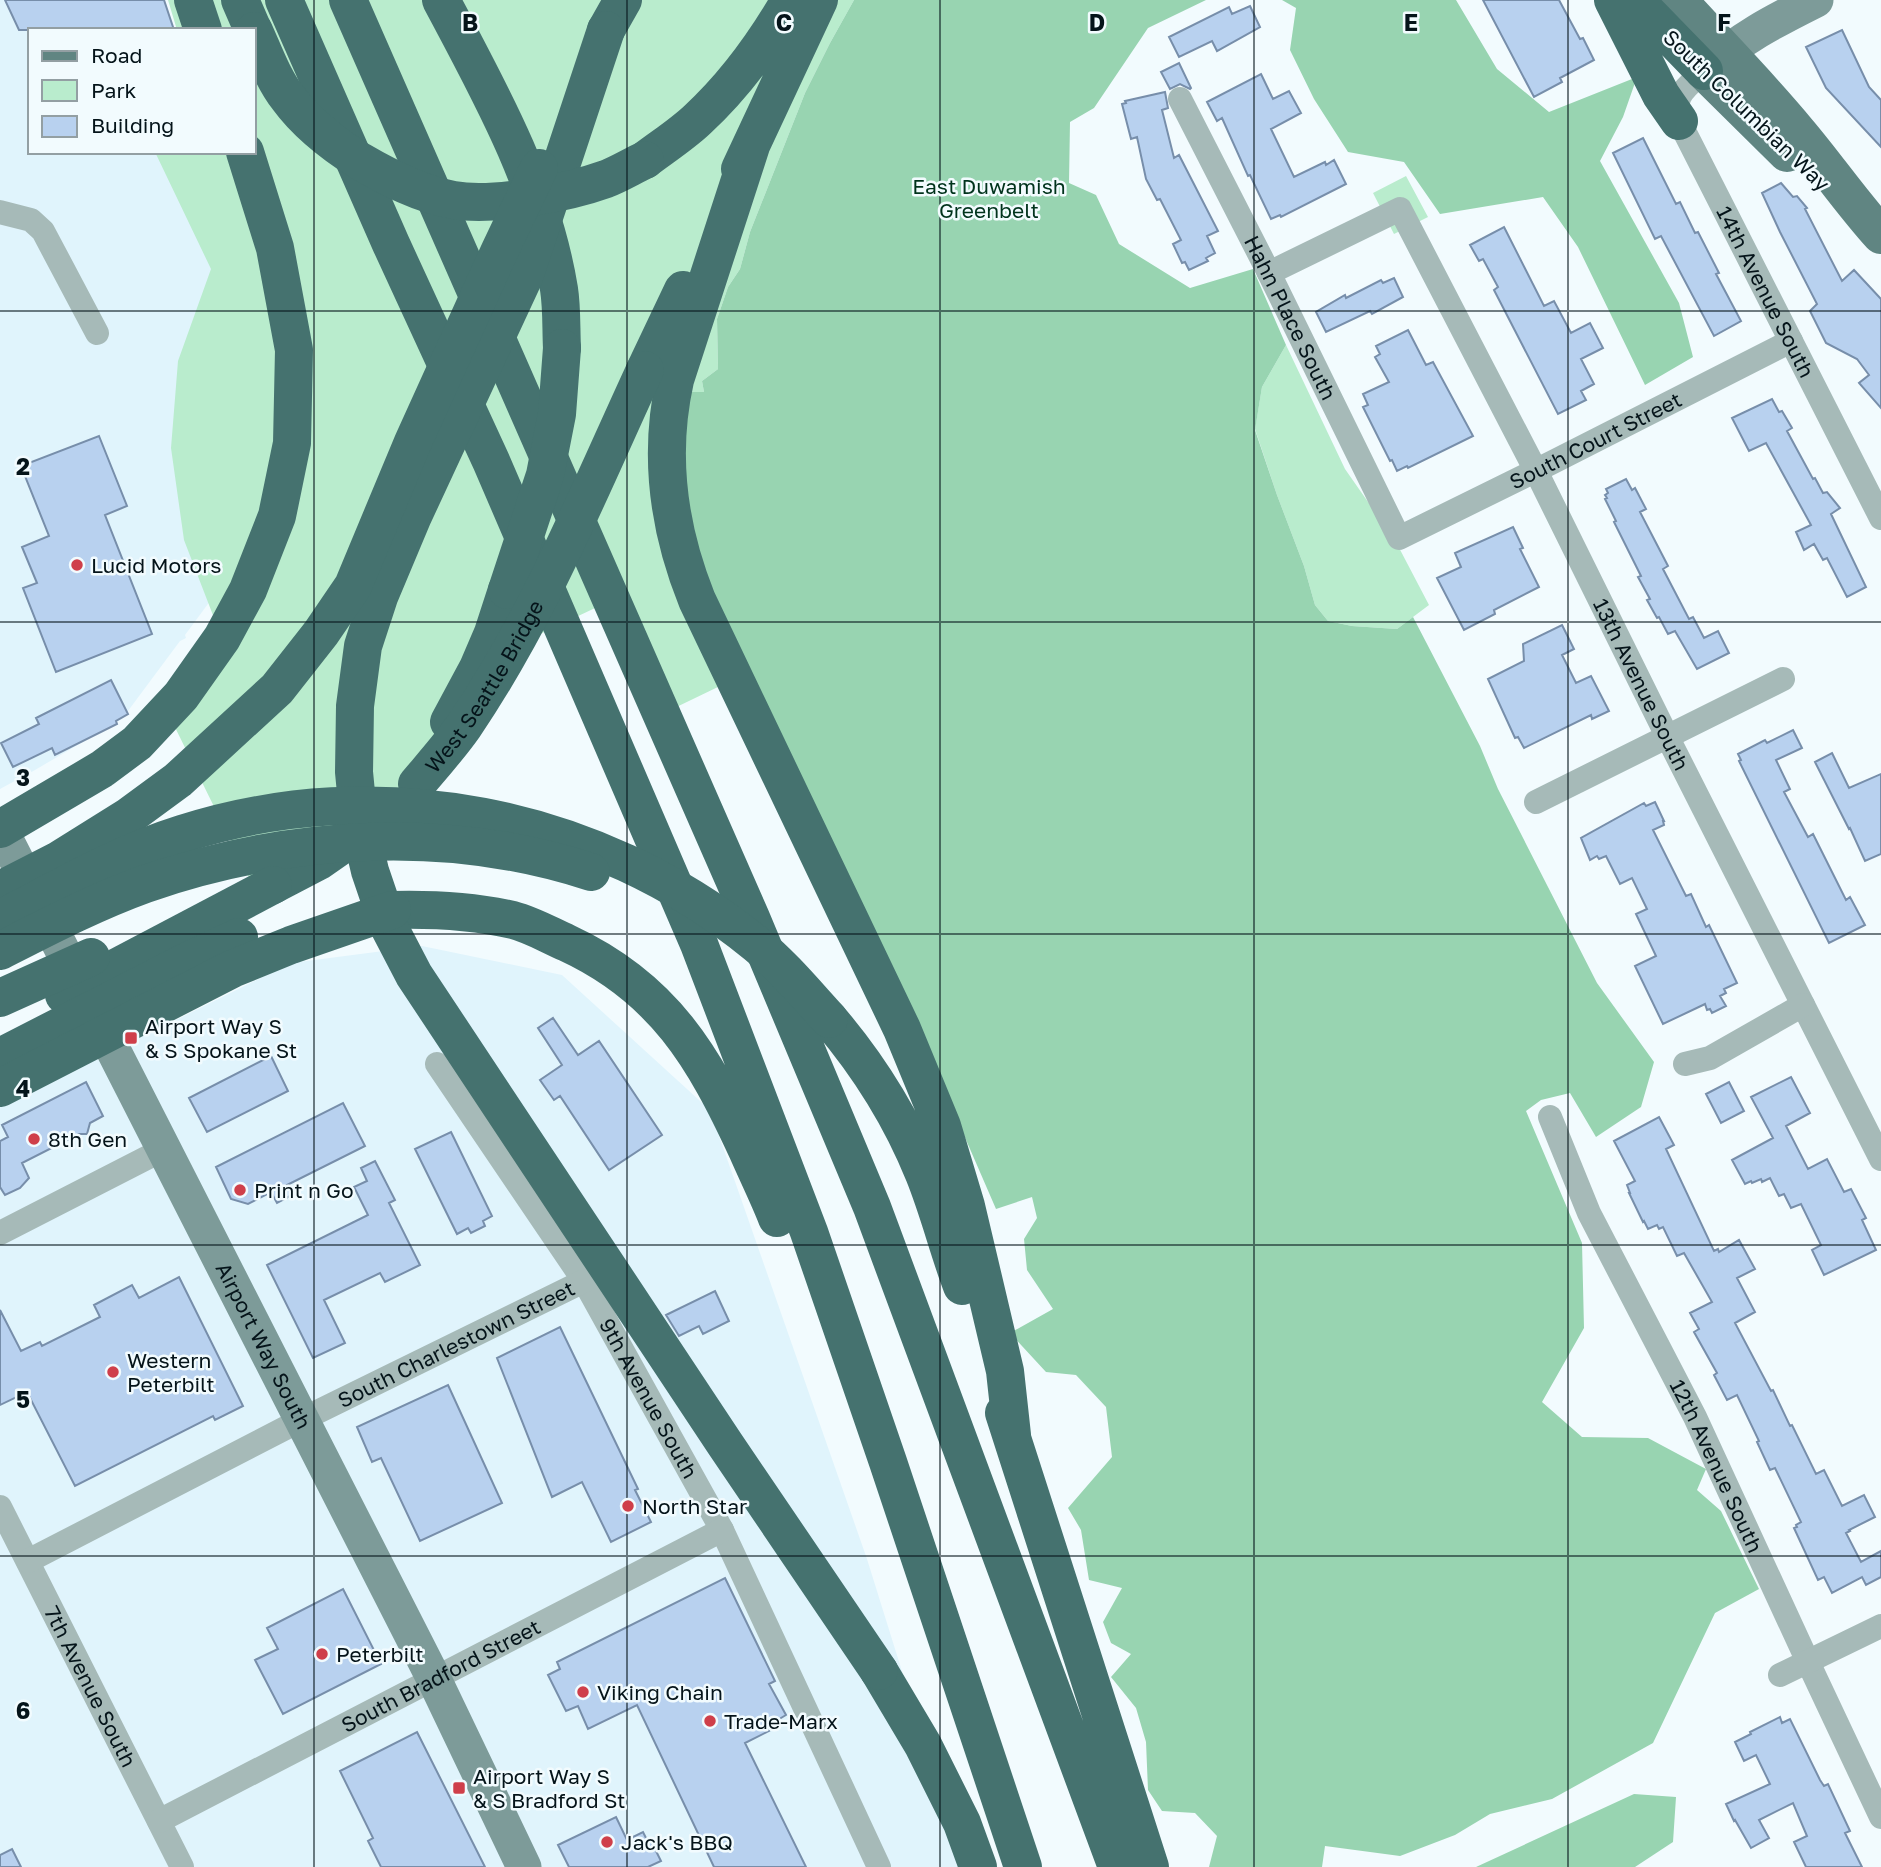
<svg xmlns="http://www.w3.org/2000/svg" width="1881" height="1867" font-family="'Golos Text',sans-serif">
  <style>
    .built { fill: #e0f4fc }
    .green { fill: #b9eccd }
    .forest { fill: #98d4b1 }
    .building { fill: #b8d1ef; stroke: #778eaa; stroke-width: 2 }
    .lines { fill: none; stroke-linecap: round; stroke-linejoin: round }
    .street { stroke: #a6bab8; stroke-width: 24 }
    .secondary { stroke: #7d9b99; stroke-width: 35 }
    .primary { stroke: #608582; stroke-width: 38 }
    .highway { stroke: #45726f; stroke-width: 38 }
    .highway-bridge { stroke: #45726f; stroke-width: 38 }
    .grid { fill: none; stroke: #05141a; stroke-width: 2; stroke-opacity: 0.55 }
    .poi-dot { fill: #cf3f4a; stroke: #f2fbfe; stroke-width: 2.5 }
    .labels { text-anchor: middle; dominant-baseline: central; stroke-width: 5; stroke-linejoin: round; paint-order: stroke }
    .street-label { font-size: 21px; fill: #05141a; stroke: #f2fbfe }
    .park-label { font-size: 21px; fill: #00331c; stroke: #f2fbfe }
    .poi-label { font-size: 21px; fill: #05141a; stroke: #f2fbfe; text-anchor: start }
    .grid-label { font-size: 23px; text-anchor: middle; font-weight: bold; fill: #05141a; stroke: #f2fbfe; stroke-width: 5; stroke-linejoin: round; paint-order: stroke }
  </style>
  <rect width="100%" height="100%" fill="#f2fbfe"/>
  <path class="built" d="M0,0H160L30,30V152H212L233,570L185,635L186,638L180,641L122,719L35,770L0,789Z
    M422,946L562,975L710,1110L867,1559L963,1867H0V1107L291,963Z"/>
  <path class="green" d="M168,0H854L830,43L805,93L750,232L740,269L728,287L717,319L718,369L702,381L704,392H684L749,672L662,714L612,600L500,653L404,785L255,890L166,709L221,636L184,540L171,448L178,361L211,269L155,152H254V30H177Z
    M1406,176L1428,217L1394,234L1373,193Z
    M1286,345L1345,469L1396,542L1429,605L1397,629L1352,626L1328,621L1315,605L1304,566L1277,495L1255,429L1262,387Z"/>
  <path class="forest" d="M854,0H1206L1148,28L1094,108L1070,122L1069,183L1096,195L1119,244L1190,288L1253,269L1286,345L1262,387L1255,430L1277,495L1304,566L1315,605L1328,621L1352,626L1397,629L1413,617L1480,746L1498,789L1597,983L1654,1062L1641,1107L1596,1137L1570,1093L1541,1100L1526,1111L1582,1243L1584,1328L1542,1402L1582,1437L1648,1438L1706,1469L1697,1490L1721,1511L1759,1589L1715,1613L1653,1743L1552,1799L1490,1814L1455,1835L1400,1856L1325,1846L1322,1867H1209L1217,1836L1195,1813L1162,1811L1148,1790L1146,1742L1136,1708L1111,1677L1131,1654L1111,1643L1103,1622L1122,1588L1089,1580L1081,1530L1068,1508L1112,1457L1106,1407L1076,1375L1046,1372L1010,1333L1053,1309L1027,1270L1024,1239L1037,1218L1032,1197L996,1209L944,1089L693,549L680,470L684,392H704L702,381L718,369L717,319L728,287L740,269L750,232L805,93L830,43Z
    M1282,0H1456L1497,69L1549,112L1637,77L1623,117L1600,161L1679,303L1693,357L1645,385L1578,247L1543,197L1440,214L1404,162L1348,152L1314,99L1290,50L1296,8Z
    M1634,1794L1676,1797L1673,1842L1635,1867H1476Z"/>
  <path class="building" d="M5,0H164L174,30H19Z
    M1483,0H1559L1580,39L1583,38L1594,60L1560,78L1562,82L1534,97Z
    M1250,6L1260,27L1217,51L1212,41L1179,57L1169,37L1229,7L1232,14Z
    M1842,30L1869,87L1881,100V147L1826,88L1806,47Z
    M1179,63L1191,88L1190,89L1180,84L1170,89L1161,72Z
    M1261,74L1273,99L1289,91L1301,113L1271,129L1294,177L1325,162L1326,165L1334,160L1346,184L1281,217L1280,215L1271,219L1250,175L1248,176L1222,118L1217,121L1207,102Z
    M1165,92L1168,108L1162,110L1174,158L1179,155L1218,231L1207,236L1215,253L1206,258L1208,261L1189,270L1185,262L1182,263L1173,244L1181,240L1160,199L1157,200L1146,179L1137,137L1131,139L1122,104L1126,103L1125,101Z
    M1643,138L1676,204L1680,202L1695,233L1698,232L1719,273L1716,274L1741,321L1714,336L1661,236L1655,239L1613,153Z
    M1781,183L1793,197L1797,196L1807,208L1805,209L1842,281L1854,270L1881,299V408L1859,383L1869,375L1857,359L1826,343L1810,311L1817,304L1780,232L1762,193Z
    M1504,227L1544,306L1554,301L1571,333L1590,323L1603,348L1581,359L1594,384L1581,391L1586,400L1558,414L1494,290L1498,287L1483,259L1479,261L1470,245Z
    M1394,278L1403,297L1372,314L1370,311L1326,332L1316,312L1345,295L1346,298L1381,280L1383,283Z
    M1408,330L1426,365L1433,362L1473,436L1408,468L1407,466L1397,471L1392,460L1390,461L1363,407L1368,405L1363,394L1389,382L1375,357L1380,354L1376,346Z
    M1772,399L1779,412L1782,411L1792,428L1787,431L1813,479L1815,478L1823,493L1827,492L1840,508L1831,514L1866,587L1847,597L1827,558L1823,560L1814,544L1804,550L1796,532L1811,525L1766,443L1749,451L1732,418Z
    M99,436L127,506L105,515L152,634L56,672L23,588L37,583L22,547L49,536L21,466Z
    M1626,479L1632,490L1635,488L1646,509L1640,512L1668,566L1663,569L1689,619L1693,617L1704,638L1718,631L1729,653L1697,669L1675,631L1668,634L1659,617L1657,618L1647,600L1650,599L1638,577L1641,576L1614,522L1616,521L1605,499L1607,498L1605,495L1608,493L1606,489Z
    M1513,527L1523,548L1520,549L1539,587L1494,610L1495,614L1464,630L1437,578L1461,567L1455,553Z
    M1562,625L1574,649L1562,655L1576,683L1591,676L1609,711L1592,719L1591,715L1524,748L1518,737L1515,738L1488,679L1524,661L1523,644Z
    M111,680L128,714L116,721L117,724L55,755L52,748L13,767L1,743L39,724L36,718Z
    M1793,730L1802,748L1776,760L1790,789L1784,792L1808,837L1813,834L1846,900L1850,897L1865,925L1829,943L1739,761L1741,760L1738,754L1765,740L1767,743Z
    M1832,753L1849,788L1881,774V854L1865,861L1850,828L1849,829L1815,762Z
    M1655,802L1664,821H1663L1664,825L1653,830L1686,896L1691,894L1706,927L1709,925L1737,983L1724,989L1726,993L1720,996L1726,1006L1712,1013L1710,1009L1707,1010L1705,1004L1703,1005L1663,1024L1635,966L1656,956L1636,914L1647,909L1632,878L1620,884L1606,856L1599,859L1597,856L1590,860L1581,838L1644,803L1646,806Z
    M553,1018L578,1055L599,1041L662,1135L609,1170L560,1096L554,1100L540,1080L562,1065L538,1028Z
    M271,1056L288,1091L207,1132L189,1098Z
    M1791,1077L1810,1113L1786,1126L1808,1169L1827,1159L1844,1192L1851,1189L1866,1218L1862,1220L1876,1250L1824,1275L1812,1250L1821,1245L1801,1204L1791,1208L1784,1194L1779,1196L1770,1178L1762,1182L1761,1179L1752,1183L1751,1181L1745,1184L1732,1160L1773,1138L1751,1097Z
    M86,1082L103,1116L90,1123L87,1134H79L22,1163L29,1178L20,1188L5,1195L0,1187V1141L8,1137L2,1125Z
    M1729,1082L1744,1111L1721,1123L1706,1094Z
    M343,1103L365,1146L287,1185L292,1195L277,1203L271,1192L248,1204L231,1199L216,1167Z
    M1659,1117L1674,1145L1666,1149L1714,1251L1718,1249L1719,1252L1739,1240L1755,1269L1737,1278L1755,1312L1735,1323L1771,1391L1773,1390L1790,1426L1792,1425L1816,1474L1824,1470L1842,1506L1864,1495L1875,1517L1849,1530L1850,1531L1846,1533L1861,1562L1881,1551V1577L1866,1585L1862,1577L1832,1593L1824,1577L1818,1580L1794,1528L1797,1527L1796,1525L1801,1522L1775,1468L1770,1470L1757,1442L1759,1441L1737,1395L1727,1400L1714,1375L1717,1373L1694,1332L1699,1329L1690,1313L1712,1302L1684,1253L1677,1256L1663,1227L1659,1229L1657,1225L1648,1229L1644,1221L1643,1222L1629,1193H1630L1627,1185L1635,1181L1614,1141Z
    M451,1132L492,1216L483,1221L485,1226L471,1233L468,1228L457,1234L415,1149Z
    M375,1161L395,1200L389,1203L420,1265L385,1282L380,1273L324,1300L345,1343L313,1358L267,1265L368,1215L354,1187L367,1181L361,1168Z
    M179,1277L243,1406L215,1420L213,1416L75,1486L27,1392L0,1405V1310L21,1351L40,1342L42,1346L100,1317L94,1305L132,1285L139,1298Z
    M715,1291L729,1321L703,1334L699,1326L679,1336L666,1315Z
    M560,1327L638,1489L635,1490L651,1522L611,1542L582,1482L552,1497L497,1358Z
    M448,1385L502,1503L420,1541L381,1458L372,1462L357,1427Z
    M725,1578L775,1681L769,1684L786,1715L766,1727L769,1731L745,1743L806,1867H714L637,1705L588,1729L578,1706L566,1711L548,1675L560,1669L557,1662Z
    M343,1589L381,1664L283,1714L255,1660L278,1649L267,1628Z
    M1780,1717L1782,1723L1790,1719L1820,1780L1824,1786L1828,1784L1850,1831L1845,1833L1862,1867H1806L1794,1842L1807,1836L1793,1803L1759,1820L1769,1838L1751,1848L1735,1820L1734,1821L1726,1804L1770,1784L1756,1755L1744,1761L1735,1742L1751,1734L1750,1732Z
    M417,1732L485,1867H381L368,1841L373,1838L340,1771Z
    M616,1817L627,1840L643,1832L647,1840L650,1839L661,1861L648,1867H569L558,1845Z
    M12,1849L21,1867H0V1855Z"/>
  <g class="lines">
    <g class="street">
      <path id="s1" d="M1704,71C1687,87 1671,96 1679,121L1881,518"/>
      <path id="s2" d="M1180,99L1269,273L1399,538L1553,462L1791,341"/>
      <path d="M0,212L31,220L43,231L97,333"/>
      <path id="s3" d="M1269,273L1400,209L1536,471L1667,736L1881,1159"/>
      <path d="M1536,802L1783,679"/>
      <path id="s4" d="M437,1064L584,1281L722,1530L879,1867"/>
      <path d="M1685,1064L1710,1058L1803,1005"/>
      <path id="s5" d="M1550,1117L1589,1213L1695,1417L1808,1662L1881,1817"/>
      <path d="M0,1233L164,1149"/>
      <path id="s6" d="M0,1507L182,1867"/>
      <path id="s7" d="M28,1561L301,1420L584,1281"/>
      <path d="M1780,1675L1881,1626"/>
      <path id="s8" d="M159,1821L722,1530"/>
    </g>
    <g class="secondary">
      <path d="M1704,71C1741,38 1772,22 1816,0"/>
      <path id="s9" d="M0,828L434,1679L524,1867"/>
    </g>
    <path class="primary" d="M1678,0C1718,44 1759,85 1797,131C1826,165 1851,202 1881,235
      M1704,71L1787,153"/>
    <path class="highway" d="M193,0L203,30
      M240,0L253,30
      M284,0L391,244L491,461L699,944L809,1232L888,1462L1023,1867
      M348,0L751,918L872,1207L1117,1867
      M441,0C490,92 542,185 559,289C562,308 561,329 562,348
      M1613,0L1661,95L1679,121
      M1635,0L1704,71
      M606,30L623,0
      M751,146L675,380C658,456 668,528 697,600L902,1029L942,1126L966,1206L1005,1371L1012,1435
      M645,160C662,147 681,135 697,120C735,85 764,45 790,0
      M740,169L819,0
      M645,370L683,290
      M449,722L478,668L493,633L507,590
      M273,885L319,861L352,838
      M392,910C433,909 473,911 513,920C532,925 549,935 567,943C664,988 704,1057 747,1150C757,1173 768,1195 777,1218
      M829,1019C869,1066 901,1117 924,1174C939,1211 948,1249 962,1286
      M1004,1413L1150,1867
      M879,1671L923,1745L962,1823L978,1867"/>
    <g class="highway-bridge">
      <path d="M606,30L524,277L413,516L379,597L363,646L355,706L354,772L359,824L370,871L389,927L414,975L725,1444L879,1671"/>
      <path d="M254,31C264,53 273,79 288,98C307,124 333,144 360,161C389,178 420,194 453,200C494,207 567,193 606,179C619,174 632,166 645,160"/>
      <path d="M507,590L545,475L557,414L562,348"/>
      <path id="s10" d="M417,784C433,765 450,746 464,726C539,616 589,491 645,370"/>
      <path d="M0,829L102,769L137,743L181,696L222,638L248,590L277,516L292,443L294,350L275,248L245,152"/>
      <path d="M0,890L57,861L129,816L178,780L277,689L321,633L353,586L413,442L500,250L539,168"/>
      <path d="M0,919C60,888 118,854 182,834C378,771 596,814 756,944C783,966 806,994 829,1019"/>
      <path d="M0,951C47,927 95,902 145,884C287,835 447,825 591,872"/>
      <path d="M64,995L273,885"/>
      <path d="M0,998L91,957"/>
      <path d="M0,1057L190,960L239,937"/>
      <path d="M0,1088L232,969L291,945L392,910"/>
    </g>
  </g>
  <path class="grid" d="M314,0V1867M627,0V1867M940,0V1867M1254,0V1867M1568,0V1867M0,311H1881M0,622H1881M0,934H1881M0,1245H1881M0,1556H1881"/>
  <g class="poi-dot">
    <circle cx="77" cy="565" r="7"/>
    <rect x="124" y="1031" width="14" height="14" rx="3.5"/>
    <circle cx="34" cy="1139" r="7"/>
    <circle cx="240" cy="1190" r="7"/>
    <circle cx="113" cy="1372" r="7"/>
    <circle cx="628" cy="1506" r="7"/>
    <circle cx="322" cy="1654" r="7"/>
    <circle cx="583" cy="1692" r="7"/>
    <circle cx="710" cy="1721" r="7"/>
    <rect x="452" y="1781" width="14" height="14" rx="3.5"/>
    <circle cx="607" cy="1842" r="7"/>
  </g>
  <g class="labels">
    <g class="street-label">
      <text transform="translate(1747 110) rotate(44)">South Columbian Way</text>
      <text stroke="none"><textPath href="#s1" startOffset="252">14th Avenue South</textPath></text>
      <text stroke="none"><textPath href="#s2" startOffset="245">Hahn Place South</textPath></text>
      <text stroke="none"><textPath href="#s2" startOffset="710">South Court Street</textPath></text>
      <text stroke="none"><textPath href="#s3" startOffset="679">13th Avenue South</textPath></text>
      <text stroke="none"><textPath href="#s10" startOffset="119">West Seattle Bridge</textPath></text>
      <text stroke="none"><textPath href="#s7" startOffset="480">South Charlestown Street</textPath></text>
      <text stroke="none"><textPath href="#s9" startOffset="581">Airport Way South</textPath></text>
      <text stroke="none"><textPath href="#s4" startOffset="396">9th Avenue South</textPath></text>
      <text stroke="none"><textPath href="#s5" startOffset="387">12th Avenue South</textPath></text>
      <text stroke="none"><textPath href="#s8" startOffset="317">South Bradford Street</textPath></text>
      <text stroke="none"><textPath href="#s6" startOffset="201">7th Avenue South</textPath></text>
    </g>
    <g class="park-label">
      <text x="989" y="186">East Duwamish<tspan x="989" dy="24">Greenbelt</tspan></text>
    </g>
    <g class="poi-label">
      <text x="91" y="565">Lucid Motors</text>
      <text x="145" y="1026">Airport Way S<tspan x="145" dy="24">&amp; S Spokane St</tspan></text>
      <text x="48" y="1139">8th Gen</text>
      <text x="254" y="1190">Print n Go</text>
      <text x="127" y="1360">Western<tspan x="127" dy="24">Peterbilt</tspan></text>
      <text x="642" y="1506">North Star</text>
      <text x="336" y="1654">Peterbilt</text>
      <text x="597" y="1692">Viking Chain</text>
      <text x="724" y="1721">Trade-Marx</text>
      <text x="473" y="1776">Airport Way S<tspan x="473" dy="24">&amp; S Bradford St</tspan></text>
      <text x="621" y="1842">Jack's BBQ</text>
    </g>
  </g>
  <g class="grid-label">
    <text x="470" y="31">B</text>
    <text x="784" y="31">C</text>
    <text x="1097" y="31">D</text>
    <text x="1411" y="31">E</text>
    <text x="1724" y="31">F</text>
    <text x="23" y="475">2</text>
    <text x="23" y="786">3</text>
    <text x="23" y="1097">4</text>
    <text x="23" y="1408">5</text>
    <text x="23" y="1719">6</text>
  </g>
  <rect x="28" y="28" width="228" height="126" fill="#f2fbfe" stroke="#939fa3" stroke-width="2"/>
  <rect x="42" y="51" width="35" height="10" fill="#608582" stroke="#939fa3" stroke-width="2"/>
  <text x="91" y="63" font-size="21" fill="#05141a">Road</text>
  <rect x="42" y="80" width="35" height="21" fill="#b9eccd" stroke="#939fa3" stroke-width="2"/>
  <text x="91" y="98" font-size="21" fill="#05141a">Park</text>
  <rect x="42" y="116" width="35" height="21" fill="#b8d1ef" stroke="#939fa3" stroke-width="2"/>
  <text x="91" y="133" font-size="21" fill="#05141a">Building</text>
</svg>
